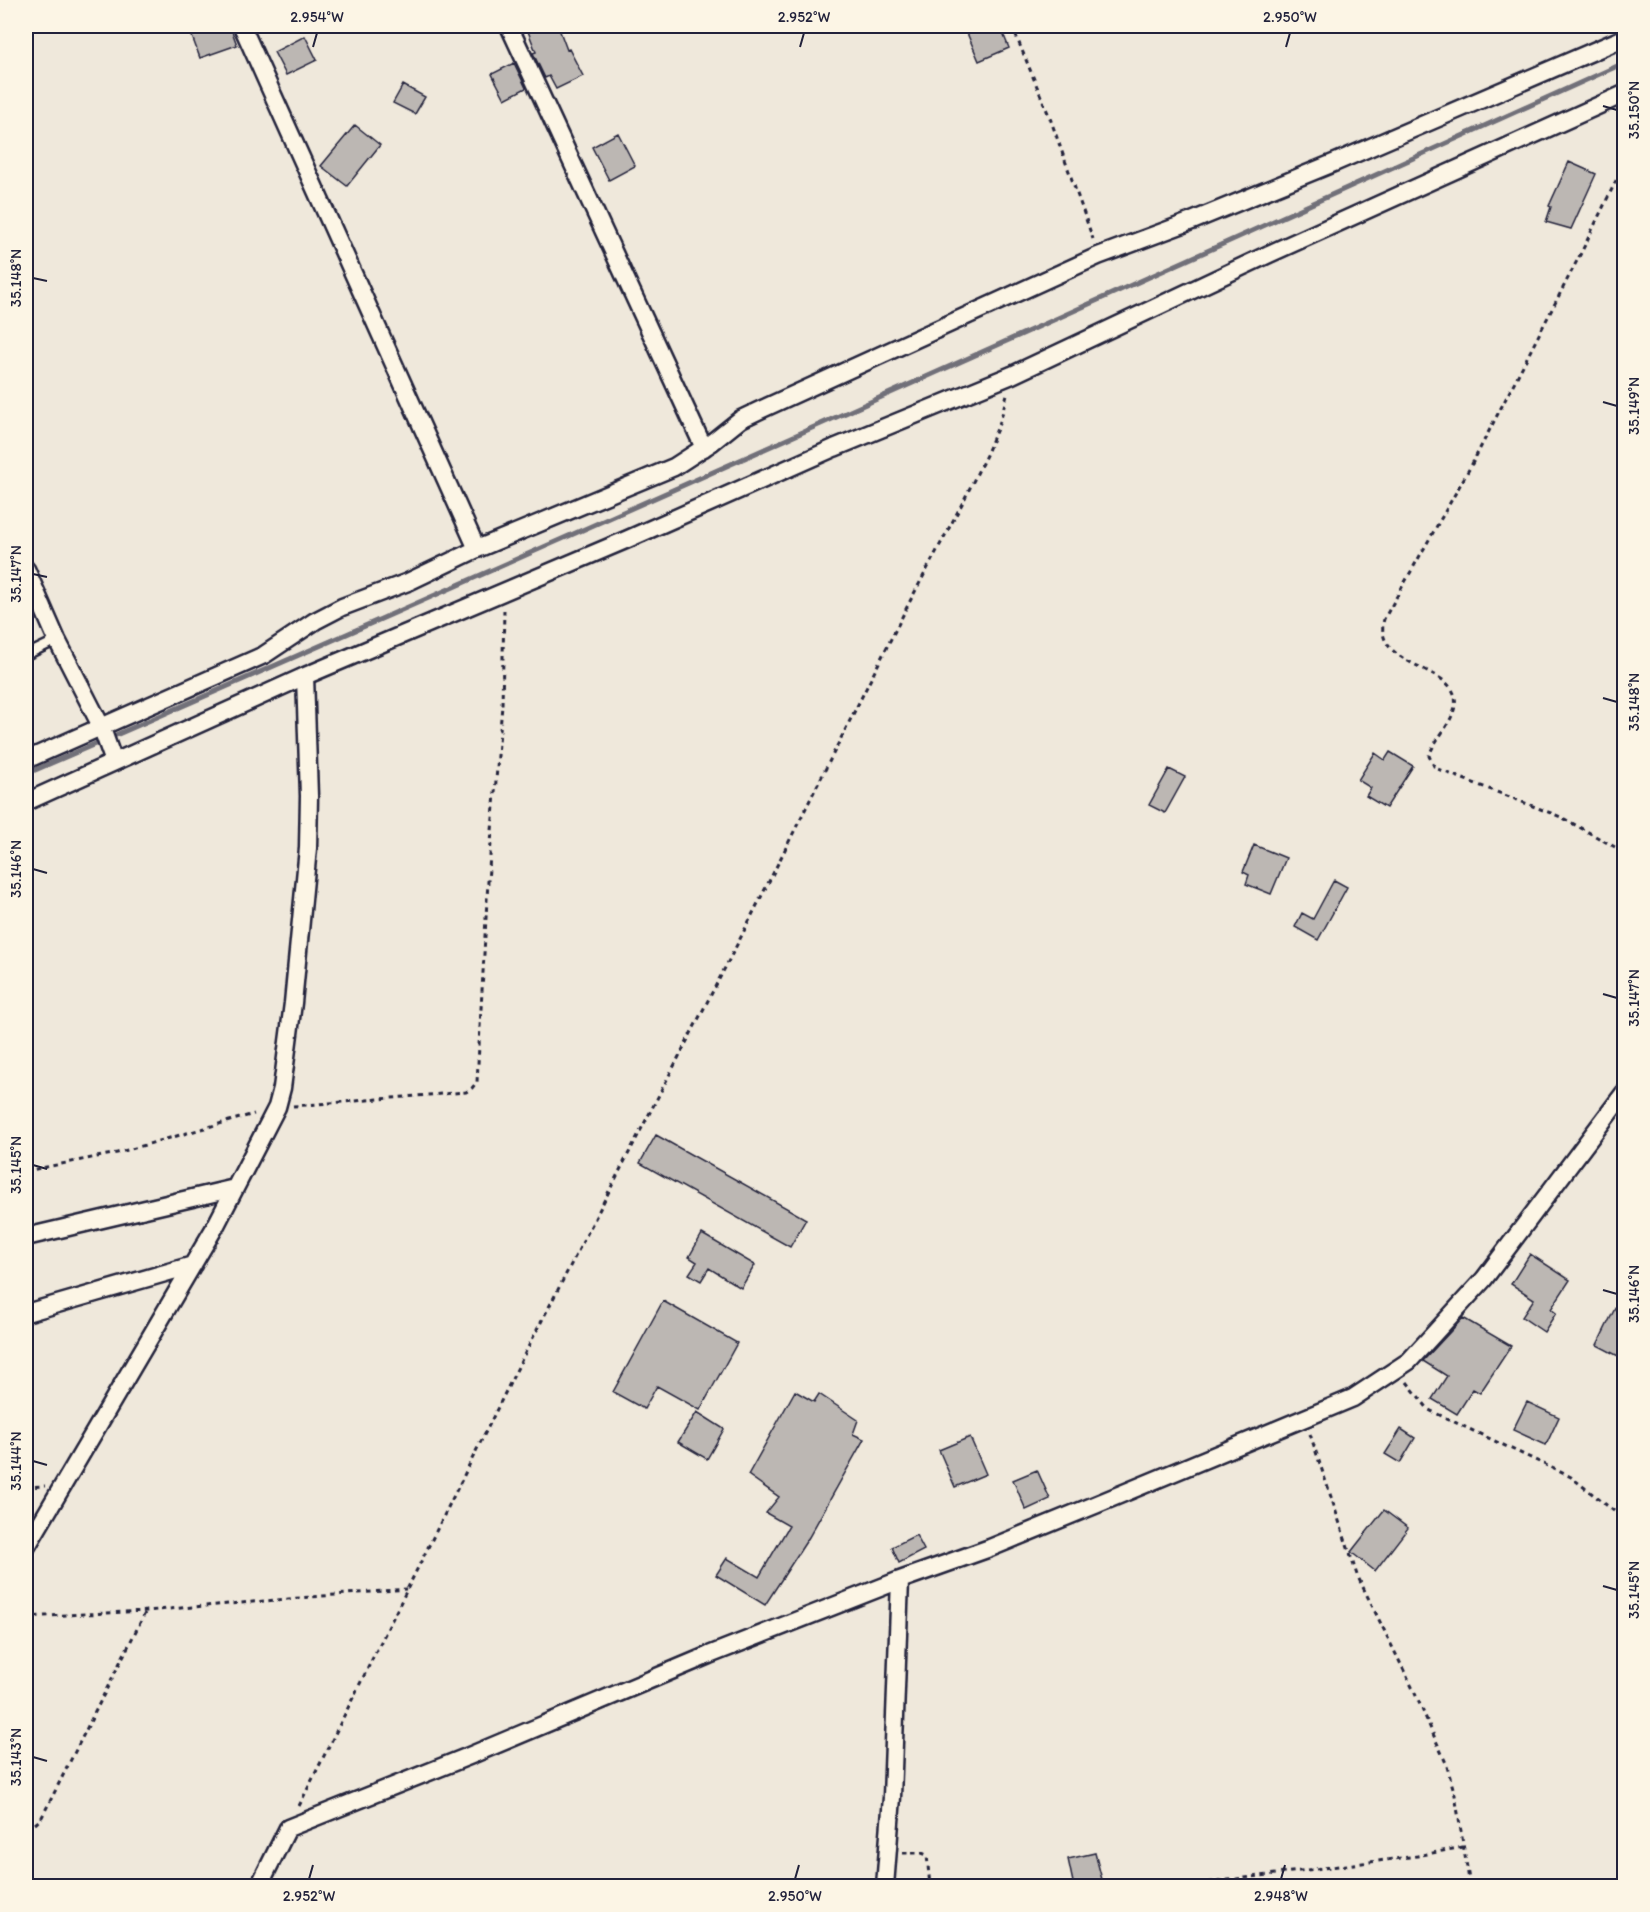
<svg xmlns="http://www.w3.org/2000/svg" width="1650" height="1912" font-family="Itim,sans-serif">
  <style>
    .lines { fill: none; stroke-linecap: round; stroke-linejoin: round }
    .stream { stroke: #716f79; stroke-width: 5 }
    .building { fill: #bcb7b3; stroke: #22223b; stroke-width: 1.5 }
    .lane-casing { stroke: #22223b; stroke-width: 13 }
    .street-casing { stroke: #22223b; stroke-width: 21 }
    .path { stroke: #22223b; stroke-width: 3; stroke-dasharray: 4.5 4.5; stroke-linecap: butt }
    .lane { stroke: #fcf5e5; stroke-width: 8 }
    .street { stroke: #fcf5e5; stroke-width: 16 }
    .ticks { fill: none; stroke: #22223b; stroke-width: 2 }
    .neatline { fill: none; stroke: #22223b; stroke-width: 2 }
    .ticks-label { font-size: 15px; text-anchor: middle; fill: #22223b }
  </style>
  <rect width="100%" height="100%" fill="#efe8db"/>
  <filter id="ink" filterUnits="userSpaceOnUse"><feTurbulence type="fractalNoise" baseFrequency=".0167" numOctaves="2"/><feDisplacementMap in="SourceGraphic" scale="12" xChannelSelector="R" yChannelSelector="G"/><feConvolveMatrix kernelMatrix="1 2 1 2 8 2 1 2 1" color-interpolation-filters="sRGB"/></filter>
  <g filter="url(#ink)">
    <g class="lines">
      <path class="stream" d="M26,774C561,542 1093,303 1624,63"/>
    </g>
    <path class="building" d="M205,26H230L237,45L200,58L190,31Z
      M526,26H558L567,50L569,49L583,76L556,89L549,76L545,78L533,53L536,52Z
      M964,26H1000L1009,48L979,61Z
      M305,36L317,60L286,75L274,52Z
      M514,63L526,88L505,99L492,74Z
      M403,85L425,97L415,114L393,103Z
      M355,125L380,145L347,186L321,166Z
      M618,133L635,166L609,180L592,147Z
      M1569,162L1596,174L1571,229L1546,222L1551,207L1549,206Z
      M1390,752L1413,766L1386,808L1366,796L1371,788L1358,780L1375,753L1385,760Z
      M1169,769L1185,777L1165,813L1149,805Z
      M1254,845L1286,858L1271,894L1246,884L1249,875L1243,872Z
      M1334,880L1347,887L1318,940L1295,927L1302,913L1313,919Z
      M656,1135L806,1219L790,1247L640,1163Z
      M702,1234L755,1265L741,1288L709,1268L701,1281L689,1274L697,1262L689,1257Z
      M1530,1254L1570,1280L1551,1309L1556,1313L1544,1332L1522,1317L1534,1299L1511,1284Z
      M1624,1290V1359L1597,1345Z
      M663,1301L737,1343L700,1410L657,1386L644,1409L613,1392Z
      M1463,1318L1511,1346L1480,1393L1473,1389L1457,1414L1432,1399L1447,1376L1423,1361Z
      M795,1391L814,1402L819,1394L858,1420L853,1434L864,1439L809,1537L765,1605L716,1575L727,1558L759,1577L789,1526L766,1513L779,1497L748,1475Z
      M1527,1402L1559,1417L1546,1445L1513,1430Z
      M697,1412L724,1429L707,1459L678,1442Z
      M1401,1429L1415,1438L1400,1463L1385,1454Z
      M970,1437L986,1474L955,1487L939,1450Z
      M1037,1470L1050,1499L1026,1510L1013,1480Z
      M1384,1510L1408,1528L1375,1571L1351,1552Z
      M916,1535L924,1550L899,1563L892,1547Z
      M1095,1853L1104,1887H1074L1068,1859Z"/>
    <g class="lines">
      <g class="lane-casing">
        <path id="lane" d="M26,655L57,640"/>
      </g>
      <g class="street-casing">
        <path id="street" d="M242,26L477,549
          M509,26L704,448
          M26,569L57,640L101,726L114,762
          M26,760L264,655L315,621L342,607L408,582L477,549L674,467L711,443L741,419L760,410L1098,256L1192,221L1336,162L1624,38
          M26,802L305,676L628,539L834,448L1012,375L1269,254L1624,94
          M26,1237L235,1188
          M26,1313L193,1265
          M26,1548L215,1227L277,1107L282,1088L293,1003L308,848L309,796L305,676
          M259,1886L288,1828L469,1756L709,1655L900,1580L990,1548L1095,1505L1353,1398L1409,1361L1484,1279L1624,1093
          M885,1886L892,1797L900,1580"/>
      </g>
      <path class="path" d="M1012,26L1050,118L1093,239
        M1624,164L1581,253L1472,464L1384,619C1371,670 1462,664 1455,706C1451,726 1435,738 1429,756L1435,768L1561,817L1624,852
        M293,1106L466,1092L472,1088L477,1082L488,881L502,705L504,609
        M26,1171L117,1153L254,1114
        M1407,1382L1429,1410L1571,1477L1614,1511L1624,1523
        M1310,1434L1357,1575L1413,1689L1446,1763L1455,1795L1470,1886
        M26,1487L45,1486
        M26,1617L146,1611L406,1589
        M299,1806L523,1357L742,935L909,603L964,500L987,453L1001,419L1007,394
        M26,1824H35L41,1819L146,1611
        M903,1853H922L927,1855L930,1886
        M1182,1886L1417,1856L1463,1847"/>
      <use href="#lane" class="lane"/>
      <use href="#street" class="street"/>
    </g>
  </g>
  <path class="ticks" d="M313,47L317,33M800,47L804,33M1286,47L1290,33M1603,106L1617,110M33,278L47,281M1603,402L1617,406M33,574L47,577M1603,698L1617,702M33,869L47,873M1603,994L1617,998M33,1165L47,1169M1603,1290L1617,1294M33,1461L47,1465M1603,1586L1617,1590M33,1757L47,1761M309,1879L313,1865M795,1879L799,1865M1281,1879L1285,1865"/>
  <rect width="1650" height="1912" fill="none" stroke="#fcf5e5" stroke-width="66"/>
  <rect x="33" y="33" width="1584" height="1846" class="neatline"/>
  <g class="ticks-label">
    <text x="317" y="22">2.954°W</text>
    <text x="804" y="22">2.952°W</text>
    <text x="1290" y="22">2.950°W</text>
    <text transform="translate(1634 110) rotate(-90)" y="5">35.150°N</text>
    <text transform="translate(16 278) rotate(-90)" y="5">35.148°N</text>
    <text transform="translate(1634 406) rotate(-90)" y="5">35.149°N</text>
    <text transform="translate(16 574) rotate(-90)" y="5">35.147°N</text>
    <text transform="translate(1634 702) rotate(-90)" y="5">35.148°N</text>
    <text transform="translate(16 869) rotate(-90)" y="5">35.146°N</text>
    <text transform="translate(1634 998) rotate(-90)" y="5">35.147°N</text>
    <text transform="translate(16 1165) rotate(-90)" y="5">35.145°N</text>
    <text transform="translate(1634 1294) rotate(-90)" y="5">35.146°N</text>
    <text transform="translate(16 1461) rotate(-90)" y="5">35.144°N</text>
    <text transform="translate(1634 1590) rotate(-90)" y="5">35.145°N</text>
    <text transform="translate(16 1757) rotate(-90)" y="5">35.143°N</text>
    <text x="309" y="1901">2.952°W</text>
    <text x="795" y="1901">2.950°W</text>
    <text x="1281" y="1901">2.948°W</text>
  </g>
</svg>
